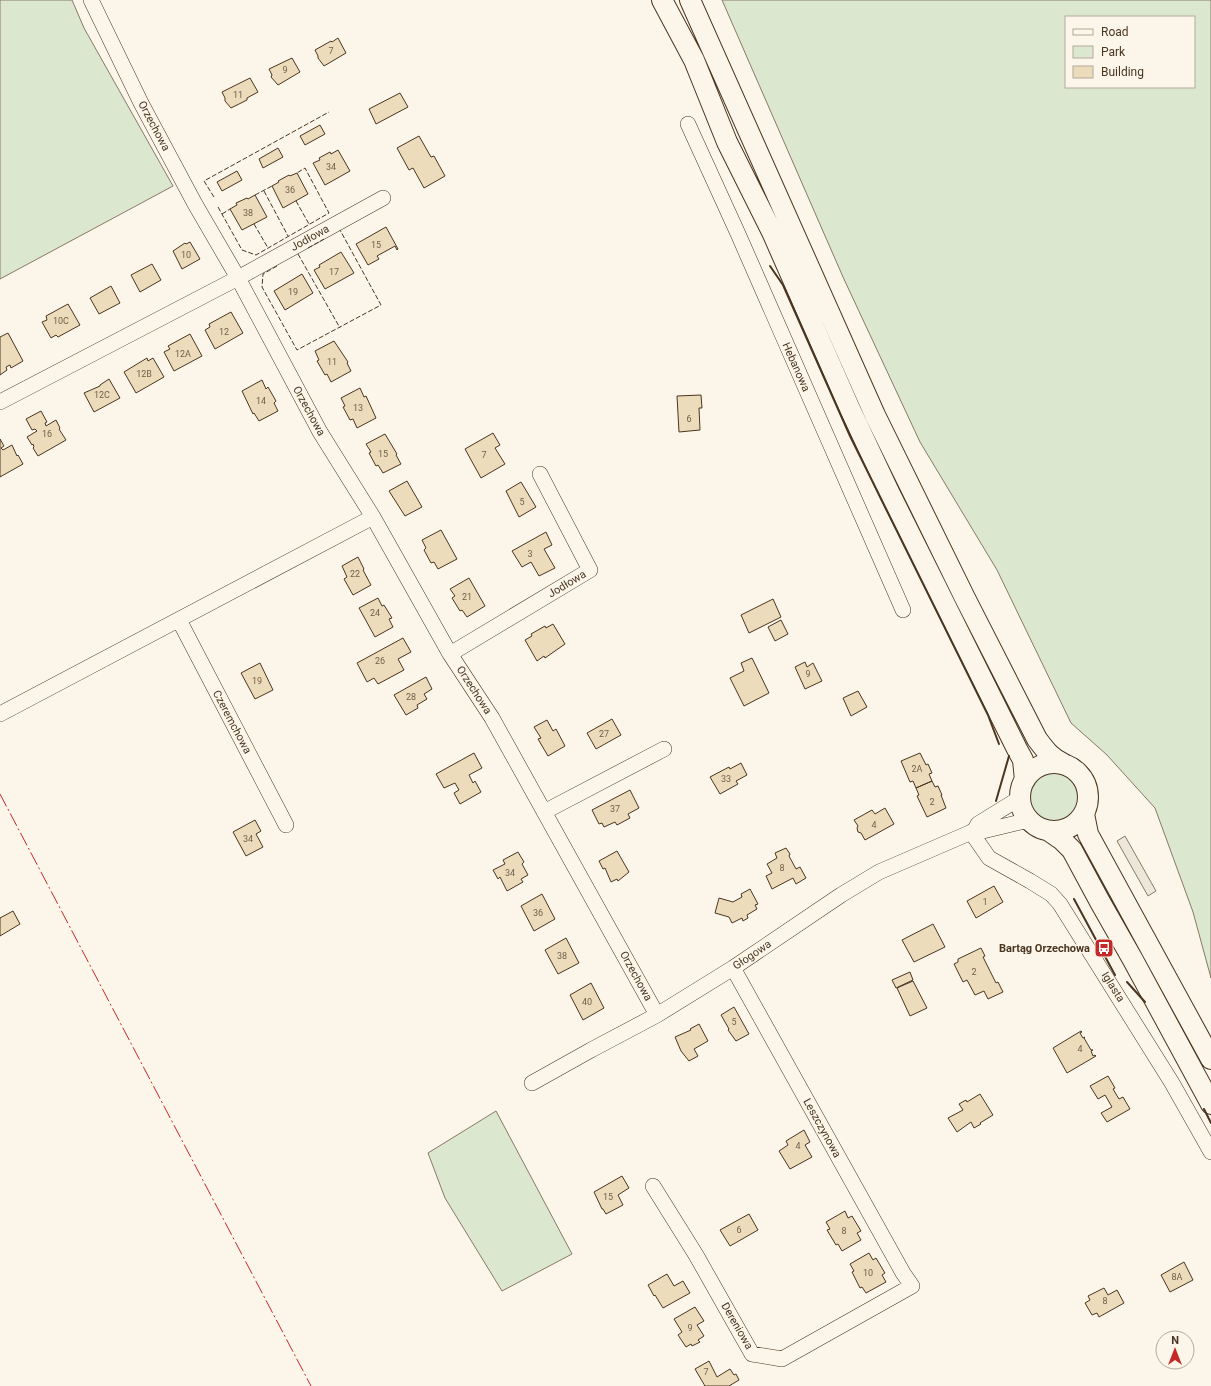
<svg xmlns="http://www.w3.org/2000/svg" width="1211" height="1386" font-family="Roboto,sans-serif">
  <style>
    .green { fill: #dce7d0; stroke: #887966; fill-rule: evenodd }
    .parking { fill: #ede7d9; stroke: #887966 }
    .building { fill: #ecdcbc; stroke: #4a3520 }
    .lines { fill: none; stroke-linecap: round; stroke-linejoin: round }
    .minor-casing { stroke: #4a3520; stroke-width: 16 }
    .major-casing { stroke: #4a3520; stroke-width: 22 }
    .minor { stroke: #fbf6e9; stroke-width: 15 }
    .major { stroke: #fbf6e9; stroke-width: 20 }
    .fence { stroke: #4a3520; stroke-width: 1; stroke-dasharray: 5 2; stroke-linecap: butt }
    .wall { stroke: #4a3520; stroke-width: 2 }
    .power { stroke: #c62828; stroke-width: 1; stroke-dasharray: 14 3 2 3; stroke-linecap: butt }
    .labels { text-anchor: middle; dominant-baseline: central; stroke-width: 3; stroke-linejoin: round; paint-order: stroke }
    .number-label { font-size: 9px; fill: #725f47 }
    .street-label { font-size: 11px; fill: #4a3520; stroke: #fbf6e9 }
    .poi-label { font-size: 11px; font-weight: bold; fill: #4a3520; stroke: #fbf6e9; text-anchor: end }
  </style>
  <rect width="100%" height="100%" fill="#fbf6e9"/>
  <path class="green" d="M0,0H72L84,28L173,186L0,279Z
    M722,0H1211V978L1193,912L1155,808L1107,755L1071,723L997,570L920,442L843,277ZM1066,17H1194V87H1066Z
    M1029 796a25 25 0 1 1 50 0a25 25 0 1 1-50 0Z
    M496,1111L572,1254L502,1291L445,1198L428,1153Z"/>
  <path class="parking" d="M1125,836L1156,891L1148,896L1117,841Z"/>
  <path class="building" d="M338,38L346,53L324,66L318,58V56L315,50L331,41L332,42Z
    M292,58L300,72L278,85L271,77L272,75L269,69Z
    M250,78L258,92L247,98V100L231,108L225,101V98L222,92Z
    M400,93L408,107L376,124L369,109Z
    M320,125L325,134L305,145L300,136Z
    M419,136L431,157L434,156L445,176L424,188L413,168L409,170L397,148Z
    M278,148L283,157L263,168L259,159Z
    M338,150L350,171L325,185L313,163L320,160L319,158L330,152L331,154Z
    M237,171L242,180L222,191L217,182Z
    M297,173L308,194L283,208L272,186L279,182L278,181L289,175L290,176Z
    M255,195L267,217L242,230L230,209L237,205L236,203L247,198L248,199Z
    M386,227L398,249L397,250L395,246L377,256L379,259L368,265L356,244Z
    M190,242L200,259L182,269L173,251L185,243L186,244Z
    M341,252L354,273L325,289L314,270L320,267L319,265Z
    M152,264L161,280L140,292L131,275Z
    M302,274L313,293L285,310L274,291Z
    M111,286L120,303L99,314L90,298Z
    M68,304L80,325L58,337L56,335L51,338L42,322L47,320L46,316Z
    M231,312L243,333L215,349L205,330L210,327L209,324Z
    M8,333L23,361L11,368L10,365L6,367L7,370L0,375V337Z
    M190,334L202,356L174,371L164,352L170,349L168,346Z
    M334,341L348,362L347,363L351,371L331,382L327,374L325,375L317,361L319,360L315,351Z
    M147,358L148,361L153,358L164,377L136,393L124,372Z
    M109,379L120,398L94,412L84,393L100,386V385Z
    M262,380L266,389L268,387L276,401L274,403L278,411L259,421L254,413L253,414L242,391Z
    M360,388L364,397L366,396L376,418L357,428L353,419L350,420L343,407L345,406L341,398Z
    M701,395L702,408H699L700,430L679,432L677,396Z
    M41,411L47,422L45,423L46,426L56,420L60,428L59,429L66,440L38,456L33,448L34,447L33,444L32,445L27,437L37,431L35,429L32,430L26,419Z
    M493,433L500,445L495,448L505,464L481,478L465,449Z
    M385,434L397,454L396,455L401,464L383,473L378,465L376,466L369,453L371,452L366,444Z
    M0,439L4,446L1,448L3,450L12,445L17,456L18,455L23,464L0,477Z
    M407,481L422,507L405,516L389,491Z
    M521,482L536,507L519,517L506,491Z
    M441,530L457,559L438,569L434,562L431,563L424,550L426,548L422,540Z
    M546,532L552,545L544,549L555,568L539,576L531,562L522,567L512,551Z
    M358,557L364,569L363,570L371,585L353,595L344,579L347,577L342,566Z
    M469,578L485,606L467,617L462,610L460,611L452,598L455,596L450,589Z
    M378,598L382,606L384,605L392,618L389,619L393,627L375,637L359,608Z
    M773,599L781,617L749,633L741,615Z
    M781,620L788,634L775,641L768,627Z
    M553,624L565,644L545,658L544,656L537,661L525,640L532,636L531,634L545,626L546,628Z
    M403,638L411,652L398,659L404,670L378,684L374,678L367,682L357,663Z
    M752,658L769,693L744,706L730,678L744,671L741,663Z
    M805,662L807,667L813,663L822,681L805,689L795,667Z
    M260,663L273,690L255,699L241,673Z
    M426,677L432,689L424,694L427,699L417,705L418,708L406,715L394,695Z
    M858,691L867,707L851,716L843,698Z
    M612,719L621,735L596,749L587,733Z
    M547,720L553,731L556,729L565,746L548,756L538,739L541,738L534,727Z
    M474,753L482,768L469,775L473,783L475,781L481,792L460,804L454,793L459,790L455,783L444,788L436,774Z
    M920,753L926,765L928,764L932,773L929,774L932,781L916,788L913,781L910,782L901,761Z
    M741,763L747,775L736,781L738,784L720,794L710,777L729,767L730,769Z
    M932,781L935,787L938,786L942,795H941L946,808L927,817L917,796L919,795L916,788Z
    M630,790L639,808L628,814L630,818L617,825L615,822L604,827L602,823L599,824L592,810Z
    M885,808L894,824L865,840L861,833L858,832L857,828L858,826L854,820L872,810L875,814Z
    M255,820L261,831L256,834L263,847L246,856L233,832Z
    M786,848L790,854L789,856L796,869L800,867L806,878L796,884L793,878L772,889L766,876L772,873L767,864L777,858L775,853Z
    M617,851L629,872L618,881L617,879L611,882L605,868L603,869L599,861Z
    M518,852L524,862L522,864L528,875L521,879L523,882L507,891L500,877L498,879L493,870L505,864L503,860Z
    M994,886L1003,902L976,918L967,901Z
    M750,889L758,904L755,905L757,909L747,915L748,918L743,921L742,918L732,923L729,917L715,913L719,898L733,902L742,897L741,894Z
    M542,894L555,919L534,931L521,906Z
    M13,911L20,924L0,936V918Z
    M933,924L945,947L914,962L902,940Z
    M566,938L579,963L558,974L545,950Z
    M981,948L985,956L983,957L996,983L998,982L1003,992L988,999L984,991L975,995L967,980L963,982L954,964L958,962V959Z
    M910,972L913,980L896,988L892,980Z
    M913,981L927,1008L910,1016L897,988Z
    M591,983L604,1008L583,1020L570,995Z
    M734,1007L749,1034L736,1041L728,1030L729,1029L721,1015Z
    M699,1024L708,1041L694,1049L698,1056L689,1061L681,1051L675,1037L691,1030L690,1029Z
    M1081,1031L1082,1032L1080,1033L1083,1038L1085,1037L1084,1038L1091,1050H1093L1091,1051L1093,1056L1095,1055L1096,1056L1067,1073L1053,1048Z
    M1108,1076L1115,1088L1113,1089L1119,1099L1123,1097L1130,1109L1107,1122L1101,1113L1112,1107L1105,1095L1098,1099L1090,1086Z
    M980,1094L993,1115L980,1123L981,1124L974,1128L971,1122L957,1132L948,1118L963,1110L959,1104L966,1100L967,1102Z
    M804,1130L810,1142L805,1145L812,1157L790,1169L779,1151L788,1145L786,1141Z
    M622,1176L629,1188L618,1195L623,1205L606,1214L603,1209H602L594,1192Z
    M845,1211L848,1218L852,1216L861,1231L857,1233L861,1240L842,1251L838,1244L836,1245L827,1230L830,1229L826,1222Z
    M749,1214L758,1230L730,1246L720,1230Z
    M869,1253L873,1260L876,1258L885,1273L882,1275L886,1282L866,1293L862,1287L860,1288L852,1272L854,1271L850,1264Z
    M1184,1262L1193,1280L1170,1292L1161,1275Z
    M667,1274L674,1286L683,1281L690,1293L663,1308L655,1295L654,1296L648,1285Z
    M1104,1288L1108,1295L1117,1290L1124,1303L1099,1317L1097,1313L1092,1315L1085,1303L1090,1300L1088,1296Z
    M695,1307L704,1321L697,1325L704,1336L698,1340L700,1342L692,1346L691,1344L686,1347L678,1335L682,1332L674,1319Z
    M709,1361L717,1377L730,1369L734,1375L736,1374L739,1380L729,1386H705L695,1369Z"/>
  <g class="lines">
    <g class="minor-casing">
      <path id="minor" d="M91,0L141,103L195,204L238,278L320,432L373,517L450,654L492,718L657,1015
        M688,124L739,236L903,610
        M0,402L238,278L383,198
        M179,620L286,825
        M450,654L590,570L540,474
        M0,714L373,517
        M544,812L664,749
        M974,831L978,824L1020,798
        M971,832L989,858L1030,881L1051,894L1060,904L1172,1083L1211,1152
        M532,1083L591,1050L657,1015L733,968L841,895L879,872L974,831H983L1029,820
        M653,1186L696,1255L752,1354L782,1359L912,1286L903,1273L733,968"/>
    </g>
    <g class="major-casing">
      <path id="major" d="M662,0L694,60L727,142L772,232L850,409L889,492L1017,749L1023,760L1025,780
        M690,0L875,415L965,598L1037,739C1046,751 1051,758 1064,764
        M1020 797a34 34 0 1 1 68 0a34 34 0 1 1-68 0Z
        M1084,814L1088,834L1211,1059
        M1049,831L1062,840L1072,850L1100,902L1133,960L1211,1104"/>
    </g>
    <use href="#minor" class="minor"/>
    <use href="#major" class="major"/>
    <path class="fence" d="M264,191L288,236
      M255,195L272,186
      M214,197L204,181L329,112
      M296,201L309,224
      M218,207L242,250L256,255L329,213L305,168L297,173
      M222,214L230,209
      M254,224L268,248
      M308,248L324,239
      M298,254L340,328
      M277,266L263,274L262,287L297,350L381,305L340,230"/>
    <path class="wall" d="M770,266L783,285L850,436L988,715L999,744
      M996,801L1009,756
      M1074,899L1115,975
      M1127,982L1145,1002
      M1204,1109L1211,1123"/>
    <path class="power" d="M0,794L311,1386"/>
  </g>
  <defs>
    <g id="bus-square" transform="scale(1)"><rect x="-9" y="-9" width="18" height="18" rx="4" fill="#c62828" stroke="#fbf6e9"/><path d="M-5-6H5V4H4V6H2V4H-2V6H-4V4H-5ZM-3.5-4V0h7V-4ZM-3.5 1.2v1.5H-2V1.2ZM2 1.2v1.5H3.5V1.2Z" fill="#fff"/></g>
  </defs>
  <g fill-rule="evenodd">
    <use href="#bus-square" x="1104" y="948"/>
  </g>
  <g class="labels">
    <g class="number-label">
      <text x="331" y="51">7</text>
      <text x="285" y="70">9</text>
      <text x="238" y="95">11</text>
      <text x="331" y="167">34</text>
      <text x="290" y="190">36</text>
      <text x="248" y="213">38</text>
      <text x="376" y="245">15</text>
      <text x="186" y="255">10</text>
      <text x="334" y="272">17</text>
      <text x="293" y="292">19</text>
      <text x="61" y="321">10C</text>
      <text x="224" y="332">12</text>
      <text x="183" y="354">12A</text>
      <text x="332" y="362">11</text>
      <text x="144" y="374">12B</text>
      <text x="102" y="395">12C</text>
      <text x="261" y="401">14</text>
      <text x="358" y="408">13</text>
      <text x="689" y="419">6</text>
      <text x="47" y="434">16</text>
      <text x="383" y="454">15</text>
      <text x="484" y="455">7</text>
      <text x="522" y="502">5</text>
      <text x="530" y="554">3</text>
      <text x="355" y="574">22</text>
      <text x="467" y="597">21</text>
      <text x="375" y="613">24</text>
      <text x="380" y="661">26</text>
      <text x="808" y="674">9</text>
      <text x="257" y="681">19</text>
      <text x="411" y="697">28</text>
      <text x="604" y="734">27</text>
      <text x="917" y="769">2A</text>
      <text x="726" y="779">33</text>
      <text x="932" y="802">2</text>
      <text x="615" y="809">37</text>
      <text x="874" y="825">4</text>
      <text x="248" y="839">34</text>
      <text x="782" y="868">8</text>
      <text x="510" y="873">34</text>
      <text x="985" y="902">1</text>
      <text x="538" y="913">36</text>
      <text x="562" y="956">38</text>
      <text x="974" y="972">2</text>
      <text x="587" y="1002">40</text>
      <text x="734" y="1022">5</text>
      <text x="1080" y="1049">4</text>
      <text x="798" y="1146">4</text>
      <text x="608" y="1197">15</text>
      <text x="739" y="1230">6</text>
      <text x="844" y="1231">8</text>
      <text x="868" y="1273">10</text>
      <text x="1177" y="1277">8A</text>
      <text x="1105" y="1301">8</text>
      <text x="690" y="1328">9</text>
      <text x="706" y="1372">7</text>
    </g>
    <g class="street-label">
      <text transform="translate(154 126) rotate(62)">Orzechowa</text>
      <text transform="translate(310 238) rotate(-29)">Jodłowa</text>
      <text transform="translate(796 367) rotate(66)">Hebanowa</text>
      <text transform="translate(309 411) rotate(61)">Orzechowa</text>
      <text transform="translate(567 584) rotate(-31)">Jodłowa</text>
      <text transform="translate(474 690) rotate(57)">Orzechowa</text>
      <text transform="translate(232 722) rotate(62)">Czeremchowa</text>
      <text transform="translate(752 955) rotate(-34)">Głogowa</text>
      <text transform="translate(636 976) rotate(61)">Orzechowa</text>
      <text transform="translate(1113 987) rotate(58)">Iglasta</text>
      <text transform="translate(822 1128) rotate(61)">Leszczynowa</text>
      <text transform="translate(737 1326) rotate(60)">Dereniowa</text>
    </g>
    <g class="poi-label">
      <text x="1090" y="948">Bartąg Orzechowa</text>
    </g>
  </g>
  <rect x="1065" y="16" width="130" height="72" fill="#fbf6e9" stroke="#b4a999"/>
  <rect x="1073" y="29" width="20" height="6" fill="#fbf6e9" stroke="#b4a999"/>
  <text x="1101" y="36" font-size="12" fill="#4a3520">Road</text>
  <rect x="1073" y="46" width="20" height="12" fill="#dce7d0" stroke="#b4a999"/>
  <text x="1101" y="56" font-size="12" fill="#4a3520">Park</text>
  <rect x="1073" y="66" width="20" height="12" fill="#ecdcbc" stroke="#b4a999"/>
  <text x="1101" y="76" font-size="12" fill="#4a3520">Building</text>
  <g transform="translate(1175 1350)"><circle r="19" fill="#fbf6e9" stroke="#b4a999"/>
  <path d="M0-3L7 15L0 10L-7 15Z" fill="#c62828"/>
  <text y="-6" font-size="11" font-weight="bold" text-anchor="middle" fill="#4a3520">N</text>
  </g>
</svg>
